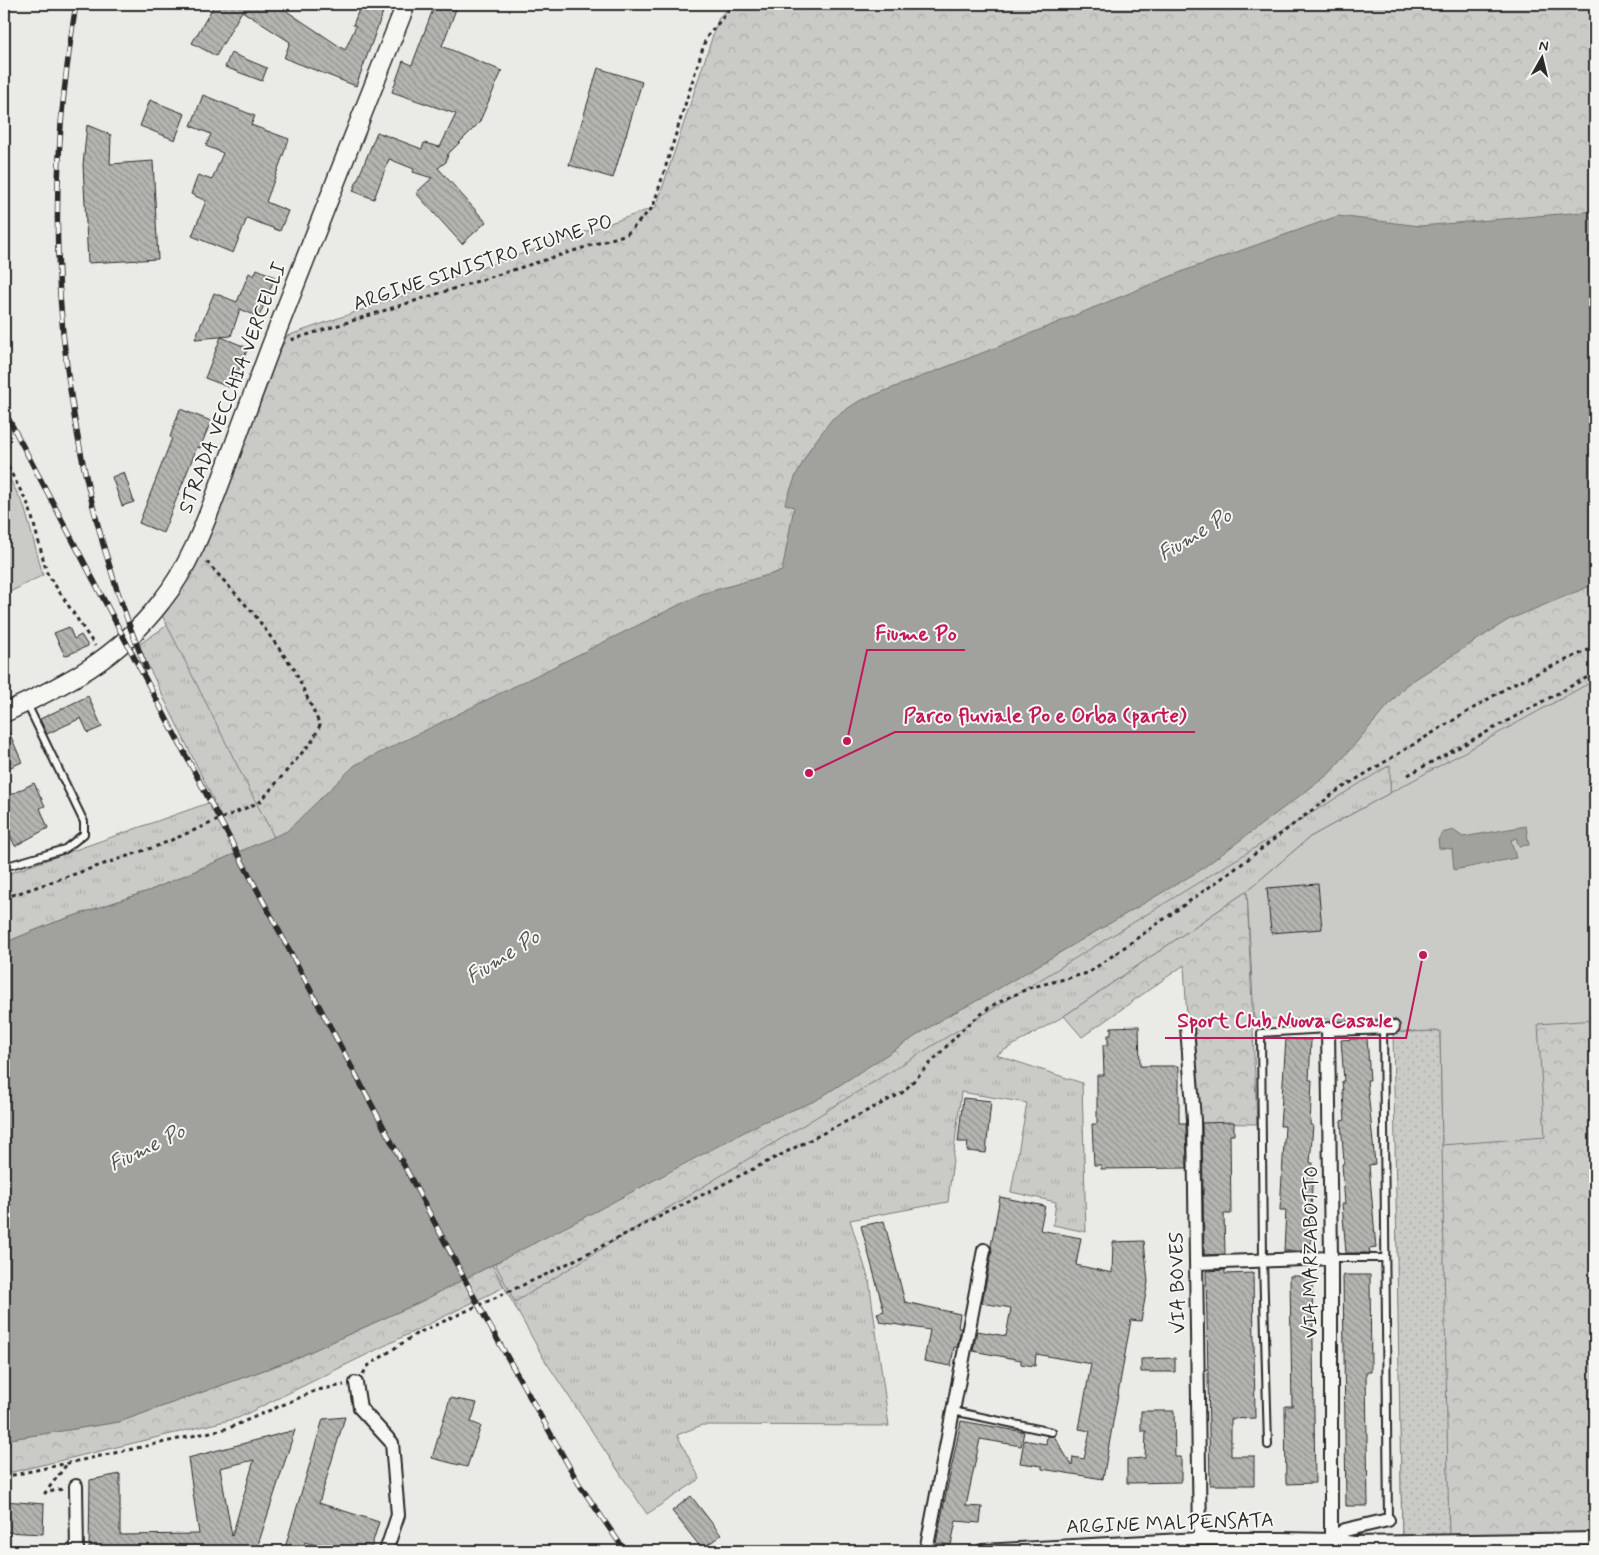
<svg xmlns="http://www.w3.org/2000/svg" width="1599" height="1555" font-family="Mynerve,sans-serif">
  <style>
    .grass { fill: url(#grass-tufts); stroke: #7a7a79 }
    .forest { fill: url(#forest-crowns); stroke: #7a7a79 }
    .garden { fill: url(#garden-dots); stroke: #7a7a79 }
    .pitch { fill: #cacac7; stroke: #7a7a79 }
    .water { fill: #a1a19e; stroke: #727270 }
    .building { fill: url(#building-back-hatch); stroke: #2b2b2b; fill-rule: evenodd }
    .lines { fill: none; stroke-linecap: round; stroke-linejoin: round }
    .lane-casing { stroke: #2b2b2b; stroke-width: 10 }
    .street-casing { stroke: #2b2b2b; stroke-width: 16 }
    .secondary-casing { stroke: #2b2b2b; stroke-width: 21 }
    .path { stroke: #2b2b2b; stroke-width: 3; stroke-dasharray: 4 4; stroke-linecap: butt }
    .lane { stroke: #f6f6f2; stroke-width: 6 }
    .street { stroke: #f6f6f2; stroke-width: 12 }
    .secondary { stroke: #f6f6f2; stroke-width: 18 }
    .rail-casing { stroke: #2b2b2b; stroke-width: 5.5 }
    .rail { stroke: #f6f6f2; stroke-width: 4; stroke-dasharray: 11; stroke-linecap: butt }
    .labels { text-anchor: middle; dominant-baseline: central; stroke-width: 4; stroke-linejoin: round; paint-order: stroke }
    .street-label { font-size: 20px; fill: #2b2b2b; stroke: #f6f6f2 }
    .water-label { font-size: 21px; font-style: italic; fill: #545453; stroke: #f6f6f2 }
    .leader { fill: none; stroke: #c2185b; stroke-width: 2 }
    .callout-dot { fill: #c2185b; stroke: #f6f6f2; stroke-width: 2 }
    .callout-label { font-size: 21px; text-anchor: middle; font-weight: bold; fill: #c2185b; stroke: #f6f6f2; stroke-width: 4; stroke-linejoin: round; paint-order: stroke }
  </style>
  <defs>
    <pattern id="grass-tufts" width="24" height="20" patternUnits="userSpaceOnUse" patternTransform="scale(1.25)"><rect width="24" height="20" fill="#cacac7"/><path d="M3 7l-1-3M5 7V3M7 7l1-3M15 17l-1-3M17 17v-4M19 17l1-3" fill="none" stroke="#aeaeab"/></pattern>
    <pattern id="forest-crowns" width="20" height="18" patternUnits="userSpaceOnUse" patternTransform="scale(1.25)"><rect width="20" height="18" fill="#cacac7"/><path d="M2 6a3 3 0 1 1 6 0M12 15a3 3 0 1 1 6 0" fill="none" stroke="#aeaeab"/></pattern>
    <pattern id="garden-dots" width="8" height="8" patternUnits="userSpaceOnUse" patternTransform="scale(1.25)"><rect width="8" height="8" fill="#cacac7"/><path d="M2 2h.1M6 6h.1" fill="none" stroke="#aeaeab" stroke-width="1.8" stroke-linecap="round"/></pattern>
    <pattern id="building-back-hatch" width="6" height="6" patternUnits="userSpaceOnUse" patternTransform="scale(1.25)"><rect width="6" height="6" fill="#b4b4b1"/><path d="M-1 5l2 2M0 0l6 6M5-1l2 2" fill="none" stroke="#939390"/></pattern>
  </defs>
  <rect width="100%" height="100%" fill="#eaeae6"/>
  <filter id="ink" filterUnits="userSpaceOnUse"><feTurbulence type="fractalNoise" baseFrequency=".02" numOctaves="2"/><feDisplacementMap in="SourceGraphic" scale="10" xChannelSelector="R" yChannelSelector="G"/><feConvolveMatrix kernelMatrix="1 2 1 2 8 2 1 2 1" color-interpolation-filters="sRGB"/></filter>
  <g filter="url(#ink)">
    <path class="grass" d="M212,595L287,831L151,890L53,923L4,943V875L214,801L138,645Z
      M1595,680L1310,837L1247,891L1064,1016L996,1055L1082,1083L1086,1232L1053,1225L1056,1202L1011,1192L1027,1103L961,1092L948,1202L850,1220L869,1280L889,1426L702,1425L677,1435L700,1479L647,1514L544,1359L492,1265L585,1217L1512,687Z"/>
    <path class="forest" d="M734,4H1595V1534L1402,1538L1390,765L515,1302L245,781L158,607L287,336L656,207L719,17Z
      M1247,891L1257,1124L1193,1123L1184,965L1082,1037L1064,1016Z
      M492,1265L504,1287L238,1418L4,1474V1440L119,1422L292,1360L420,1302Z"/>
    <path class="garden" d="M1440,1031L1449,1539L1402,1540L1393,1032Z"/>
    <path class="pitch" d="M4,468L24,506L43,575L4,595Z
      M1595,680V1020L1538,1024L1545,1137L1442,1145L1440,1031L1393,1032V1019H1254L1247,891L1310,837Z"/>
    <path class="water" d="M1595,211V584L1508,620L1406,685L1329,774L1199,871L986,996L944,1018L815,1101L763,1122L585,1217L420,1302L292,1360L119,1422L4,1440V943L53,923L151,890L287,831L355,765L701,594L782,571L794,507L785,504L796,475L811,447L832,419L859,401L1000,346L1186,270L1338,216L1420,226Z
      M1526,826L1529,845L1519,846L1516,838L1511,840L1516,858L1454,870L1452,849L1439,848L1438,840L1442,833L1453,830L1463,837Z"/>
    <path class="building" d="M215,4H276L345,50L356,26L353,25L361,4L383,12L356,86L284,58L290,42L242,11L216,56L192,43Z
      M435,4H458L442,46L502,71L479,123L448,154L446,162L438,168L486,222L462,244L416,193L432,178L413,172L414,169L389,159L374,199L353,191L377,132L422,149L424,143L440,147L456,114L392,92L403,61L412,65Z
      M231,53L267,68L262,81L225,67Z
      M598,68L642,82L613,178L569,165Z
      M203,95L255,116L251,125L289,139L266,202L288,211L280,231L247,218L233,253L192,236L206,201L191,194L198,175L212,180L223,153L206,146L211,134L191,126Z
      M150,100L185,114L175,140L140,126Z
      M87,125L111,135L110,164L153,161L158,259L88,263L83,165Z
      M257,269L275,277L259,317L240,309L231,336L195,339L214,293L237,302L249,273L254,276Z
      M221,337L248,348L231,388L205,378Z
      M180,409L211,421L200,448L197,447L163,533L139,523L172,438L170,437Z
      M124,472L134,502L122,506L112,477Z
      M69,627L74,639L81,635L88,646L65,656L54,633Z
      M88,696L102,727L88,733L81,718L47,734L40,719Z
      M5,723L22,762L4,770V724Z
      M34,783L45,806L40,808L48,828L15,846L4,822V798Z
      M1318,884L1322,929L1271,933L1267,888Z
      M1139,1026L1140,1066H1179V1123H1186L1187,1168L1101,1169V1165H1094L1092,1124H1097V1075H1104L1103,1045H1108V1035H1111V1027Z
      M1367,1038L1370,1080H1367L1375,1164L1369,1165L1376,1248L1369,1249L1370,1253H1346L1342,1204H1345L1342,1164L1344,1163L1341,1121L1345,1120L1342,1081H1344L1341,1040Z
      M1286,1039L1311,1040L1309,1080H1312L1310,1125H1313L1310,1163H1313L1311,1209H1313L1310,1251H1284L1286,1210H1280L1285,1126H1280Z
      M963,1098L991,1101L986,1153L967,1151L968,1142H958Z
      M1234,1122V1135H1230L1231,1214H1224L1225,1254L1205,1255L1204,1252L1202,1123Z
      M1000,1197L1045,1206L1040,1230L1081,1238L1076,1265L1112,1273L1113,1242L1144,1241L1148,1282L1141,1321L1131,1320L1103,1479L1042,1469V1466L1020,1463L1024,1440L1046,1444L1047,1436H1054L1072,1466L1073,1457L1084,1459L1090,1431L1079,1429L1091,1364L1036,1354L1035,1366L1021,1364V1360L973,1351L977,1331L1006,1336L1011,1308L982,1303L992,1252L991,1246Z
      M884,1221L905,1302L960,1314L958,1328H961L957,1348L954,1347L951,1366L924,1361L930,1330L880,1322L877,1313L884,1311L861,1226Z
      M1225,1270V1274L1253,1273L1255,1418L1231,1419V1456H1254V1485H1210L1206,1271Z
      M1343,1275H1370L1371,1372H1366L1368,1506H1346Z
      M1290,1276H1312L1315,1483L1286,1484L1285,1406H1292Z
      M1175,1358V1372H1141V1359Z
      M450,1398L477,1403L471,1422L481,1426L467,1467L432,1458Z
      M1141,1411H1174L1175,1457H1181V1482L1127,1483V1459L1145,1458L1146,1431H1141Z
      M345,1417L319,1503L379,1522L370,1551H335L305,1542L302,1551H284L323,1419Z
      M961,1421L1024,1432L1021,1446L980,1439L966,1506L982,1507L980,1523L956,1521L951,1545L936,1543Z
      M295,1430L256,1551H89L90,1480L120,1474V1535L199,1534L188,1458ZM254,1460L232,1536L220,1468Z
      M691,1496L721,1535L702,1549L672,1511Z
      M4,1501L44,1504L43,1534L4,1532Z"/>
    <g class="lines">
      <g class="lane-casing">
        <path id="lane" d="M4,867L65,849L84,834V822L27,704
          M1383,1027L1388,1520
          M1331,1258H1385
          M953,1411L1052,1432
          M1268,1445L1263,1261L1261,1033L1328,1029"/>
      </g>
      <g class="street-casing">
        <path id="street" d="M1187,1027L1194,1120L1200,1539
          M1196,1263L1331,1258
          M356,1383L360,1408L392,1443L398,1515L386,1551
          M76,1486L77,1551
          M1331,1540V1258L1328,1029L1393,1027
          M1331,1540L1354,1543L1595,1539
          M926,1551L984,1250
          M982,1551L1200,1539H1282L1331,1540L1345,1530L1388,1520"/>
      </g>
      <g class="secondary-casing">
        <path id="secondary" d="M4,713C67,684 117,659 161,602C191,565 207,518 224,473C239,431 255,389 271,346C315,232 361,118 406,4"/>
      </g>
      <path class="path" d="M291,340L627,234L653,207L706,38L729,10L738,4
        M4,460L29,506L47,573L95,646
        M1408,775L1595,673
        M4,898L160,845L260,802L313,740L320,725L294,669L254,614L205,560
        M363,1374L368,1366L416,1334L547,1274L902,1093L963,1029L991,1006L1029,988L1088,973L1239,866L1337,791L1513,684L1595,647
        M4,1477L229,1428L317,1390L344,1385
        M62,1489L45,1493L67,1464"/>
      <use href="#lane" class="lane"/>
      <use href="#street" class="street"/>
      <use href="#secondary" class="secondary"/>
      <g class="rail-casing">
        <path id="rail" d="M76,4C68,55 61,106 59,158C50,330 80,508 146,668
          M4,410L213,807L487,1321L579,1484L625,1551"/>
      </g>
      <use href="#rail" class="rail"/>
    </g>
  </g>
  <g class="labels">
    <g class="street-label">
      <text transform="translate(483 263) rotate(-18)">ARGINE SINISTRO FIUME PO</text>
      <text transform="translate(233 388) rotate(-69)">STRADA VECCHIA VERCELLI</text>
      <text transform="translate(1311 1252) rotate(-90)">VIA MARZABOTTO</text>
      <text transform="translate(1178 1283) rotate(-91)">VIA BOVES</text>
      <text transform="translate(1170 1524) rotate(-2)">ARGINE MALPENSATA</text>
    </g>
    <g class="water-label">
      <text transform="translate(1195 535) rotate(-31)">Fiume Po</text>
      <text transform="translate(503 957) rotate(-32)">Fiume Po</text>
      <text transform="translate(147 1148) rotate(-26)">Fiume Po</text>
    </g>
  </g>
  <path class="leader" d="M847 741L867 650H965M809 773L895 732H1195M1423 955L1406 1038H1165"/>
  <g class="callout-dot">
    <circle cx="847" cy="741" r="5"/>
    <circle cx="809" cy="773" r="5"/>
    <circle cx="1423" cy="955" r="5"/>
  </g>
  <g class="callout-label">
    <text x="916" y="640">Fiume Po</text>
    <text x="1045" y="722">Parco fluviale Po e Orba (parte)</text>
    <text x="1285" y="1027">Sport Club Nuova Casale</text>
  </g>
  <rect width="1599" height="1555" fill="none" stroke="#f6f6f2" stroke-width="20"/>
  <rect x="10" y="10" width="1579" height="1535" fill="none" stroke="#2b2b2b" stroke-width="2" filter="url(#ink)"/>
  <g transform="translate(1542 58) rotate(8)" stroke="#f6f6f2" stroke-width="4" paint-order="stroke">
  <path d="M0-4L9 19L0 12L-9 19Z" fill="#2b2b2b"/>
  <text y="-8" font-size="14" font-weight="bold" text-anchor="middle" fill="#2b2b2b">N</text>
  </g>
</svg>
